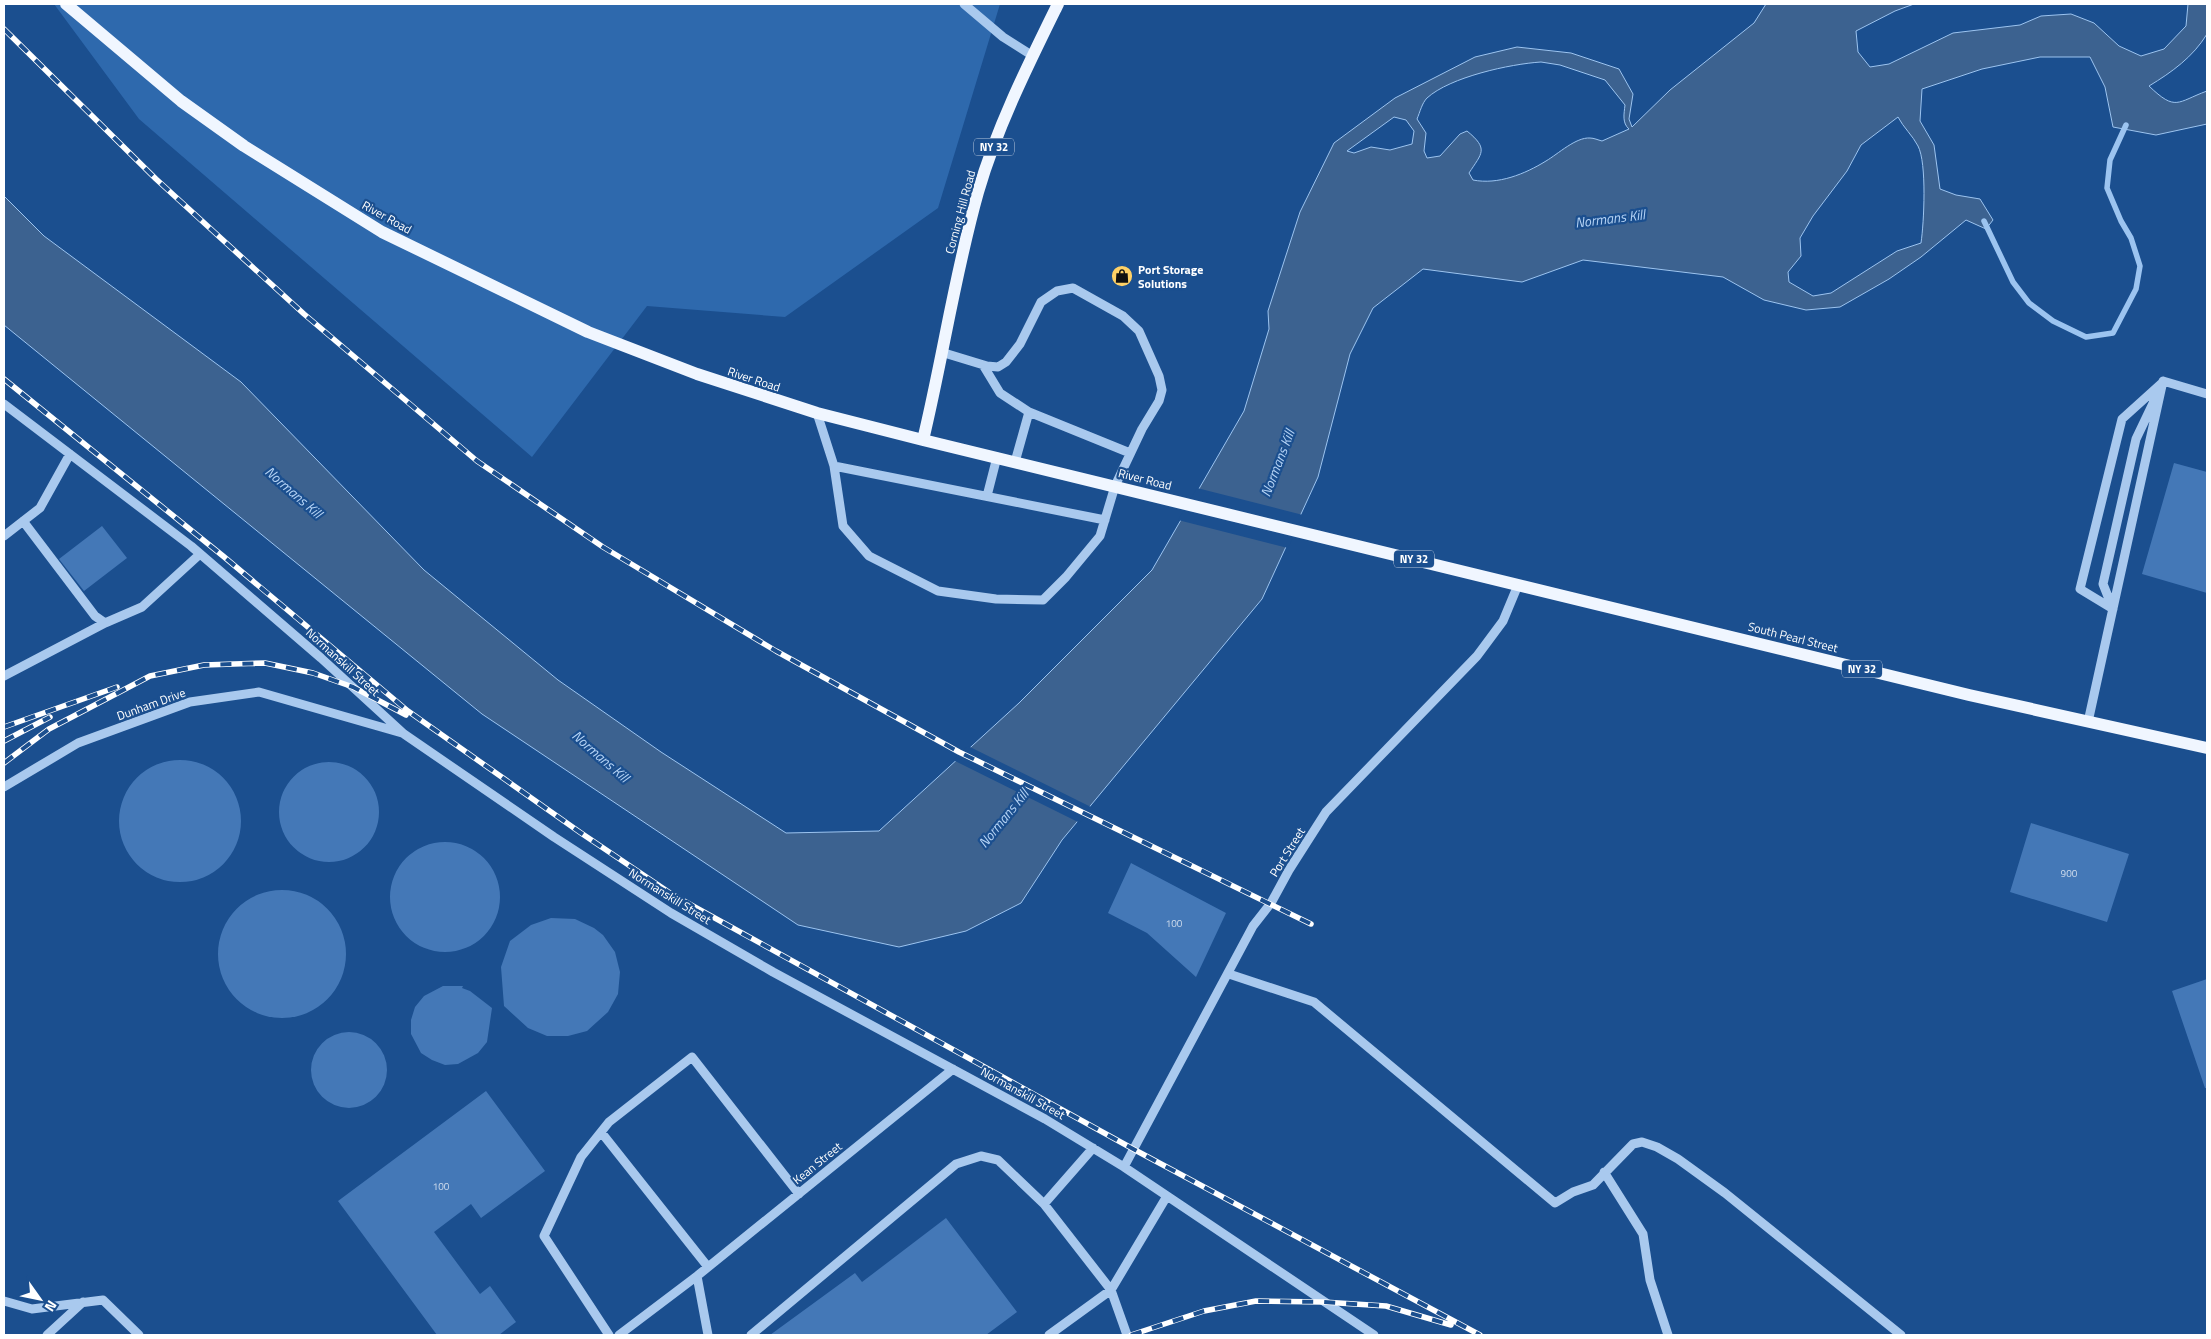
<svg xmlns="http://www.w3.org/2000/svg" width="2211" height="1339" font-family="'Titillium Web',sans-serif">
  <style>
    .green { fill: #2e69ad }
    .water { fill: #3c6290; stroke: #9cc4f0; fill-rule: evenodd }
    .pier { fill: #1b4f8f }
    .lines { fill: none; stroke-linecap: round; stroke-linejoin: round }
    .stream { stroke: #9cc4f0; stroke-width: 5.5 }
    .building { fill: #4478b7 }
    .minor { stroke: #a9c9ee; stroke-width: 9 }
    .major { stroke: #f0f6ff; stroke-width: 12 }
    .rail-casing { stroke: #fff; stroke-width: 5.5 }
    .rail { stroke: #1b4f8f; stroke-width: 4; stroke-dasharray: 11; stroke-linecap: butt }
    .labels { text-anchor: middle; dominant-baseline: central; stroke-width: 4.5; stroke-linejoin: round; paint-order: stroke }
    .number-label { font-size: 10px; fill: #d0dded }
    .shield { fill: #1b4f8f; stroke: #bbcadd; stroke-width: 1 }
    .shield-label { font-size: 11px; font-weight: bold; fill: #fff }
    .street-label { font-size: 12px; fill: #fff; stroke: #1b4f8f }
    .poi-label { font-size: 12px; font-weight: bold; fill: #fff; stroke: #1b4f8f; text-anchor: start }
    .water-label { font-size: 14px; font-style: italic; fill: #b5d3f5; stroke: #1b4f8f }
  </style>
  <rect width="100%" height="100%" fill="#1b4f8f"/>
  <path class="green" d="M54,4H1000L938,208L785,317L647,306L532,457L139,119Z"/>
  <path class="water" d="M1766,4H1914L1895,11L1856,31L1858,52L1870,67L1889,64L1953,33L2020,25L2041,16L2071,14L2094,23L2119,46L2141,56L2164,49L2186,26L2188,4H2207V34C2193,57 2172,72 2149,86C2176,112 2177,102 2207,91V124L2156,135L2113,127L2105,87L2090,57H2040L1982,69L1922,89L1920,121L1934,145L1940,189L1956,195L1980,199L1993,220L1986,229L1966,220L1921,257L1889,279L1840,307L1806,310L1764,300L1723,277L1583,260L1522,282L1423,269L1373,308L1350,354L1318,477L1262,599L1062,840L1021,903L966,931L899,947L798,925L482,714L4,325V196L44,236L241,382L424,570L558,680L661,752L786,833L879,831L1019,703L1152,570L1244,411L1269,329L1268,311L1300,212L1334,143L1395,98L1475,57L1517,47L1571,53L1619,69L1633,94L1629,119L1632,127L1670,90L1754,23ZM1541,62L1560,65L1605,80L1625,105C1624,114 1622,123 1629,129L1602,141C1598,140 1594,138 1590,138C1576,137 1558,154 1546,161C1525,174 1498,185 1473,180L1469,173C1482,153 1489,149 1467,131L1460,134L1440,156L1427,158L1424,151L1426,133L1417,119C1420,112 1422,103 1427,98C1450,77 1510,64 1541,62ZM1394,117L1406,120L1414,131L1412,144L1390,150L1371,147L1354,153L1347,151ZM1898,117C1903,127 1913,136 1918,146C1927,163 1924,223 1921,243L1897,251L1831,293L1813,296L1789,282L1788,272L1801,256L1800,238L1813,216L1847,171L1861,145Z"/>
  <path class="pier" d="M1197,488L1303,515L1288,548L1178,520Z
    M968,746L1093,808L1080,823L953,760Z"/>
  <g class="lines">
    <path class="stream" d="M1984,221L2013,282L2029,303L2053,321L2086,337L2113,333L2136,289L2140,266L2131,238L2121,221L2107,188L2110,160L2126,125"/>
  </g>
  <path class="building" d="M2174,463L2207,472V593L2142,574Z
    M102,526L127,558L84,591L59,559Z
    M119 821a61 61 0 1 1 122 0a61 61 0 1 1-122 0Z
    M279 812a50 50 0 1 1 100 0a50 50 0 1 1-100 0Z
    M2031,823L2129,854L2107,922L2010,892Z
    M390 897a55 55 0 1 1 110 0a55 55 0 1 1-110 0Z
    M1131,863L1226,913L1196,977L1147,933L1108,913Z
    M218 954a64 64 0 1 1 128 0a64 64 0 1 1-128 0Z
    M551,918L575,919L594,928L603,935L615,952L620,972L618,994L608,1012L587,1031L568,1036H547L528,1028L504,1006L501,967L510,941L531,925Z
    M2207,979V1088H2205L2172,991Z
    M443,986H463L462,988L470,991L492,1008L487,1042L478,1053L458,1064L445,1065L432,1060L421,1053L411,1034V1020L415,1007L424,996Z
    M311 1070a38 38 0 1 1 76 0a38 38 0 1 1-76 0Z
    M486,1091L545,1171L481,1218L471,1204L434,1232L480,1294L490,1286L516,1322L499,1335H437L338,1201Z
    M946,1218L1017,1312L986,1335H770L855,1273L862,1282Z"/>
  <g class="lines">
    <path class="minor" d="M964,4L1003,37L1033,56
      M983,365L1000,393L1029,412
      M4,404L191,546L321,658L404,734L554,837L671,913L773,972L1045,1119L1124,1167L1374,1335
      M817,413L834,466L843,526L869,556L938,591L996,599L1043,600L1066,577L1100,536L1115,486L1142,429L1159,401L1162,390L1159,376L1139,331L1123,316L1073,288L1057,291L1041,302L1020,344L1006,362L998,367L987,366L941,352
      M1015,462L1029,412L1130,453
      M834,466L1105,520
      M987,496L997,457
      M23,521L95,616L105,623L142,607L200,554
      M4,536L40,508L70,454
      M2113,609L2080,589L2122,419L2163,382
      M2113,609L2103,584L2136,439L2157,395
      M4,676L105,623
      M2088,722L2163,381L2207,394
      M4,787L78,743L190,702L259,692L402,733
      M1229,974L1314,1002L1555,1203L1573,1192L1593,1185L1633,1144L1642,1142L1657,1147L1678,1159L1725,1193L1901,1335
      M601,1132L708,1267
      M1124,1167L1253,926L1271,903L1289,870L1326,812L1477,656L1503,621L1518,585
      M1604,1172L1643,1234L1650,1280L1668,1335
      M1044,1204L1111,1290L1167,1196
      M697,1276L708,1335
      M4,1301L32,1309L103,1300L139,1335
      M47,1335L83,1302
      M609,1335L544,1236L581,1157L609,1122L692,1057L799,1194
      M619,1335L697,1276L953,1069
      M751,1335L956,1164L981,1156L998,1160L1044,1204L1093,1148
      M1049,1335L1111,1290L1127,1335"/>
    <path class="major" d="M66,4L181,101L244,146L382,232L588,332L697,374L817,413L923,440L1969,695L2207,748
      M923,440C943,357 955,273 978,192C997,127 1028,65 1058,4"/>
    <g class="rail-casing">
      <path id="rail" d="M4,29L156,179L304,314L477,461L603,547L776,651L959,752L1311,924
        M4,379L223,556L408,711L581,833L673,895L1135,1150L1480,1335
        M4,727L117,687
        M4,741L50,717
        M4,763L49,729L150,676L204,665L265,663L313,673L353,687L406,715
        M1131,1335L1204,1311L1256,1301L1323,1302L1386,1306L1451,1325"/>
    </g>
    <use href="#rail" class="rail"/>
  </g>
  <defs>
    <g id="shop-disc" transform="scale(1.125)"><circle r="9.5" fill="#ffd166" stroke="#1b4f8f"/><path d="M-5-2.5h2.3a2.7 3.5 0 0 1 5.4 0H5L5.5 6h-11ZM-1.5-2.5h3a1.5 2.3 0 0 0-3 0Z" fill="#111"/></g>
  </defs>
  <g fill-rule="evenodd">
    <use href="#shop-disc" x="1122" y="276"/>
  </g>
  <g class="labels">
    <g class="number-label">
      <text x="2069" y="873">900</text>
      <text x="1174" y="923">100</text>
      <text x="441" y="1186">100</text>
    </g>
    <g class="shield">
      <rect x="974" y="138.5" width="40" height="17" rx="4"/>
      <rect x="1394" y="550.5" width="40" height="17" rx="4"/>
      <rect x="1842" y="660.5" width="40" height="17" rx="4"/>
    </g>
    <g class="shield-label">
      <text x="994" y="147">NY 32</text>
      <text x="1414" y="559">NY 32</text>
      <text x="1862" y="669">NY 32</text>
    </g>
    <g class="street-label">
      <text transform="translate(960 212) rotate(-75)">Corning Hill Road</text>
      <text transform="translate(387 217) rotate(29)">River Road</text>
      <text transform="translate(754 379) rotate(18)">River Road</text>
      <text transform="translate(1145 479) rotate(14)">River Road</text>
      <text transform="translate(1793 637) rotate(14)">South Pearl Street</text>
      <text transform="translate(343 662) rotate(42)">Normanskill Street</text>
      <text transform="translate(151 704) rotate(-20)">Dunham Drive</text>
      <text transform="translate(1287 852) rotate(-58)">Port Street</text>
      <text transform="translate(670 896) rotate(32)">Normanskill Street</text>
      <text transform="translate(1023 1093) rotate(29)">Normanskill Street</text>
      <text transform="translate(817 1163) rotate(-39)">Kean Street</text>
    </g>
    <g class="poi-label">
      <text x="1138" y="269">Port Storage<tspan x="1138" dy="14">Solutions</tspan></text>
    </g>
    <g class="water-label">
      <text transform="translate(1610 218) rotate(-7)">Normans Kill</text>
      <text transform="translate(1277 463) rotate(-69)">Normans Kill</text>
      <text transform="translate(294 492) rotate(41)">Normans Kill</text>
      <text transform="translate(601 756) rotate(41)">Normans Kill</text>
      <text transform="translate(1003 818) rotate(-51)">Normans Kill</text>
    </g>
  </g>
  <rect width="2211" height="1339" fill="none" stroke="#ffffff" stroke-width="10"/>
  <g transform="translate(40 1299) rotate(123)" stroke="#1b4f8f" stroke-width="4" paint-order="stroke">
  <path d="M0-4L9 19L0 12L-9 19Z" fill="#ffffff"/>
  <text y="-8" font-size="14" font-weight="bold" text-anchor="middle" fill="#ffffff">N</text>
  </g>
</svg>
